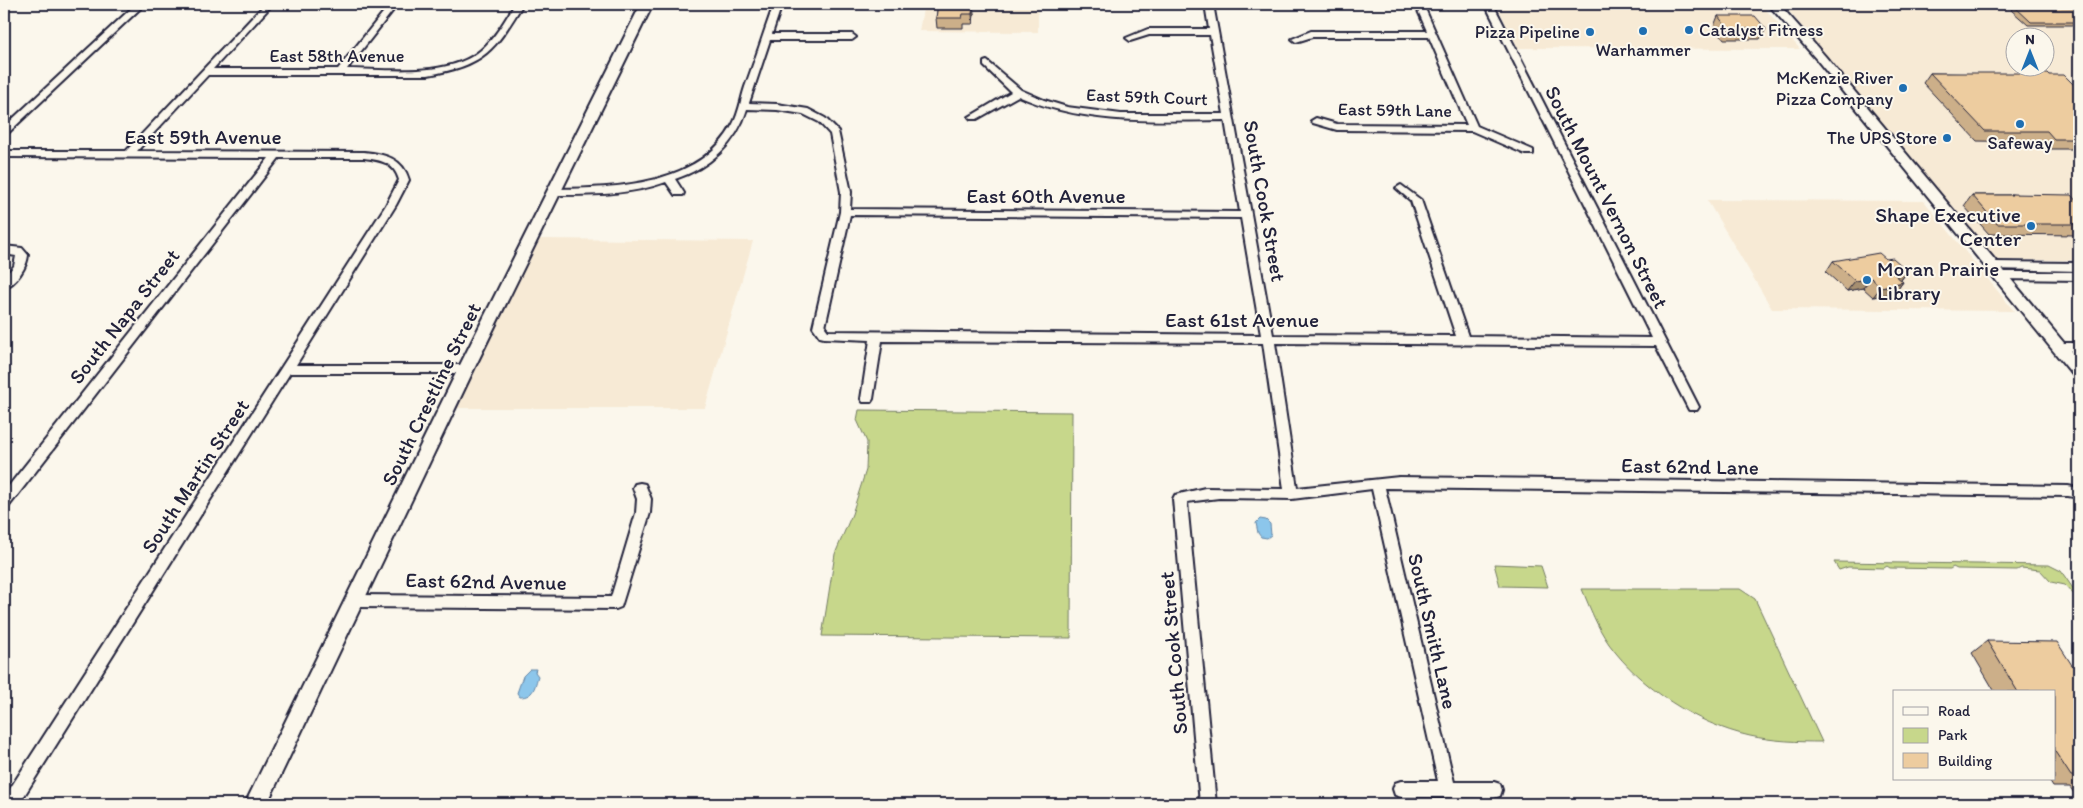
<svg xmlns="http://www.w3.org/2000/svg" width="2083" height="808" font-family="Itim,sans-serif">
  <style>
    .built { fill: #f7ead5; fill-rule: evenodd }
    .green { fill: #c7d78b; stroke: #747c63 }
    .water { fill: #8cc6eb; stroke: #6284a5 }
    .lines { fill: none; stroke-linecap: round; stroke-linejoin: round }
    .minor-casing { stroke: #22223b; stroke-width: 4 }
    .tertiary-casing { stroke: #22223b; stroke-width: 4 }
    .minor { fill: #fbf7ec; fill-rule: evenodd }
    .tertiary { fill: #fbf7ec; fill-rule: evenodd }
    .wall { fill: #ccaf89; stroke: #22223b }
    .shaded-wall { fill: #a68f6f; stroke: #22223b }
    .building { fill: #edcc9f; stroke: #22223b }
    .poi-dot { fill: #1f6fb2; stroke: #fbf7ec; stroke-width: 2 }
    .labels { text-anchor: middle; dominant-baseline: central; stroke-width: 4; stroke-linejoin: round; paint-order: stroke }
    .far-poi-label { font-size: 18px; fill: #22223b; stroke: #fbf7ec; text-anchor: end }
    .far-street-label { font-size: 18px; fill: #22223b; stroke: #fbf7ec }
    .street-label { font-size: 21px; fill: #22223b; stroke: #fbf7ec }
    .poi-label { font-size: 21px; fill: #22223b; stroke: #fbf7ec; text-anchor: end }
  </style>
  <rect width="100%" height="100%" fill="#fbf7ec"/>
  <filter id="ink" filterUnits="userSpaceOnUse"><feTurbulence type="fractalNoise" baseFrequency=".02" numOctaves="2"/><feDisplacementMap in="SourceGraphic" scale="10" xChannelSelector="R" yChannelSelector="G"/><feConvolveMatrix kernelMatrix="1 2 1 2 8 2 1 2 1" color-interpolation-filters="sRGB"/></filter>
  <g filter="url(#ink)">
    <path class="built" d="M924,4H1038V32L919,31Z
      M1496,4H1761L1800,49L1518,48Z
      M1783,4H2079V164H2076L2079,167V260H1995ZM2016,38H2046V68H2016Z
      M1707,200L1924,201L2014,311L1772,309Z
      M538,239L753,241L705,408H457Z"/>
    <path class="green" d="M859,410L1072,412L1071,638L822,636L835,554L852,514L866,470L867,442L857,420Z
      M1834,562L2049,565L2061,571L2079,597V606L2074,598L2075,596L2065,585L2051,582L2040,570L2021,568L2017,570L1957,569L1953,567L1950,569L1890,568L1887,566L1884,568L1848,567L1839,570Z
      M1494,564L1541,566L1548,587L1500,586Z
      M1582,589H1740L1755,599L1822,742C1797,742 1773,741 1750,736C1696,724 1641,688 1609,644C1597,627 1590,608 1582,589Z"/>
    <path class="water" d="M1260,519L1266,520L1270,524L1271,535L1267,538L1261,537L1258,533L1256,523Z
      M530,669H536L535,672L538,676C535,686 534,697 520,697L517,693L523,676Z"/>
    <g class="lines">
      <g class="minor-casing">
        <path id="minor" d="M136,4H145L7,134L4,135V127Z
          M265,4H273L213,69H338L390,4H398L347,69C387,69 449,78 481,50C495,38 505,20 515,4H523C494,51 485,65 428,75H208L137,151L364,152C384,154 403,158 409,180L396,205L296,365H466L472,369L466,373H290L19,804H4V798L386,205L399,180C394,162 380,160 364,158H279L9,506L4,507V492L269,158L4,157V151H126Z
          M774,4H782L772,34H852L856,37L852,40H770L749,103L777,104L808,109L825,118L838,131L851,192L850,209L1240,212L1225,120C1155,121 1084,125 1018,96L977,119H971L969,117L1011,92L984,66V62L987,61L1021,90L1044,100L1067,107L1121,114H1224L1210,35H1149L1130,41L1126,38L1148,29H1209L1205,4H1213L1273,335L1456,336L1411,201L1396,188L1401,185L1421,200L1468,336L1652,338L1485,4H1493L1699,407L1697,410H1689L1656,346L1275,343L1297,488L1399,477L2068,486L2079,488V498L2068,496L1385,488L1454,782H1494L1500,784L1502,790L1500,796L1494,798L1401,797L1395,795L1393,789L1395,783L1401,781H1438L1372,489L1292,499L1219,498L1187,502L1216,804H1200L1173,499L1175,495L1205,488L1284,489L1263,343L882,341L873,399L871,402H863L861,399L870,340L824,338L820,337L813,327L840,212L841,192L830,134L819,122L803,114L777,110L747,109C736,144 709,168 675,179L684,193L683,195H675L666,182C631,195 592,195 555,195L550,192L555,189C616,188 700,186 733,124C739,113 741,99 745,87C755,60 764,32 774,4ZM850,215L1241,218L1261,335L828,331L825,327Z
          M1415,4H1423L1477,126L1533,150V154H1525L1472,131L1337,130L1313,123L1311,121L1316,118L1337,124L1467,125L1429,37H1312L1296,42L1292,39L1311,31H1427Z
          M4,246L22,248L28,255C27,267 16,284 4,288V277L14,266L16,256L4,254Z
          M1994,262L2079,263V271L1990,269L1988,266Z
          M2001,272H2079V280L1997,279L1995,276Z
          M2060,343H2079V351L2056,350L2054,347Z
          M640,483L645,484L651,499L650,513L621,607L616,609L356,607L351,605L349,601L351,597L356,595L611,597L636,513L637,499L633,488L635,484Z"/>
      </g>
      <g class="tertiary-casing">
        <path id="tertiary" d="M641,4H653L474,369L267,804H245L458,369Z
          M1768,4H1779L1825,56L2079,361V377L2073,375L1817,60Z"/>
      </g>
      <use href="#minor" class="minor"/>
      <use href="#tertiary" class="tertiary"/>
    </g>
    <path class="wall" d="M938,4L974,13L973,24H963V28H937L936,18Z
      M2014,6L2079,7V25H2028L2011,10Z
      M1718,16L1766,29L1760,39H1724L1714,26Z
      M1930,73L2049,75L2079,90V144H2078L2074,149H2046L2039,142L1977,141L1923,83Z
      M2011,194L2079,204V235L1989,234L1964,206L1972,195H2010Z
      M1886,259L1908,271L1901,280L1903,282L1895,293L1873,297L1863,288L1847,291L1826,272L1833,261Z
      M1987,641L2079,676V797L2076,796L2070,787H2053L2048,779H2054V692H1995L1972,653Z"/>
    <path class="shaded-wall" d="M973,4L974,13L973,24L972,14Z
      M1908,271L1900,281L1893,273Z
      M1871,278L1863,288L1847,291L1855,281Z
      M1903,282L1895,293L1873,297L1881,287Z"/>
    <path class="building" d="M938,4H973L972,14H963L962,18H936Z
      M2014,6L2079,7V22H2031Z
      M1718,16H1755L1766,29H1728Z
      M1930,73H2047L2049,75H2064L2079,90V134H2078L2079,135V139H2054L2047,131H1985Z
      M2011,194L2071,195L2079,204V224H1997L1972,195H2012Z
      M1879,253L1886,259L1893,258L1908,271L1893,273L1903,282L1881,287L1871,278L1855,281L1833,261Z
      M1987,641L2057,642L2079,676V776H2071L2054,750V692H2018Z"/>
  </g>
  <g class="poi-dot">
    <circle cx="1689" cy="30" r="5"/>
    <circle cx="1643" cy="31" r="5"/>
    <circle cx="1590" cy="32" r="5"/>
    <circle cx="1903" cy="88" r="5"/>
    <circle cx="2020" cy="124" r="5"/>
    <circle cx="1947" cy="138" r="5"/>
    <circle cx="2031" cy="226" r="5"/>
    <circle cx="1867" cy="280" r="5"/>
  </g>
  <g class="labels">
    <g class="far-poi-label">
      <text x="1699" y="30" text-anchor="start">Catalyst Fitness</text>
      <text x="1580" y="32">Pizza Pipeline</text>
      <text x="1643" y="50" text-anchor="middle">Warhammer</text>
      <text x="1893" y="78">McKenzie River<tspan x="1893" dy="21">Pizza Company</tspan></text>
      <text x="1937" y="138">The UPS Store</text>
      <text x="2020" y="143" text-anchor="middle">Safeway</text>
    </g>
    <g class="far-street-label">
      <text x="337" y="56">East 58th Avenue</text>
      <text transform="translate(1147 97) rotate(2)">East 59th Court</text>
      <text transform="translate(1395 110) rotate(1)">East 59th Lane</text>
    </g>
    <g class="street-label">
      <text x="203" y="136">East 59th Avenue</text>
      <text x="1046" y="195">East 60th Avenue</text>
      <text transform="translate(1607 197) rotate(63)">South Mount Vernon Street</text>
      <text transform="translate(1265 201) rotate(80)">South Cook Street</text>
      <text transform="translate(124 316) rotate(-52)">South Napa Street</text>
      <text x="1242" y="319">East 61st Avenue</text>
      <text transform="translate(431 394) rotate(-64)">South Crestline Street</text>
      <text transform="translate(1690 466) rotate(1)">East 62nd Lane</text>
      <text transform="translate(195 476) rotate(-57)">South Martin Street</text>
      <text transform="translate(486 581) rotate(1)">East 62nd Avenue</text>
      <text transform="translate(1433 631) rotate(77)">South Smith Lane</text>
      <text transform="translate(1173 653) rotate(-95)">South Cook Street</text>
    </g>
    <g class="poi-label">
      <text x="2021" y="214">Shape Executive<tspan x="2021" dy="24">Center</tspan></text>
      <text x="1877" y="268" text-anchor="start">Moran Prairie<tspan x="1877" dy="24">Library</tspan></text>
    </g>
  </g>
  <rect width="2083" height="808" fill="none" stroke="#fbf7ec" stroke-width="20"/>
  <rect x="10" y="10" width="2063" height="788" fill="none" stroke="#22223b" stroke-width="2" filter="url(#ink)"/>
  <rect x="1893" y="690" width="162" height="90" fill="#fbf7ec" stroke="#a4a2a5"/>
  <rect x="1903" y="707" width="25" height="8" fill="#fbf7ec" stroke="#a4a2a5"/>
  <text x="1938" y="716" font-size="15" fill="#22223b">Road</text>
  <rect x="1903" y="728" width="25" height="15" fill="#c7d78b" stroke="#a4a2a5"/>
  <text x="1938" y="740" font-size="15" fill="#22223b">Park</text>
  <rect x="1903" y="753" width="25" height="15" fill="#edcc9f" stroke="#a4a2a5"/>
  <text x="1938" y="766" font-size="15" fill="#22223b">Building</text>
  <g transform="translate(2030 52)"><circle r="24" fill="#fbf7ec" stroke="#a4a2a5"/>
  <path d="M0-4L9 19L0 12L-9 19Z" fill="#1f6fb2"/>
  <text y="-8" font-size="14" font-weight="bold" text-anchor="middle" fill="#22223b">N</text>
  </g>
</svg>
